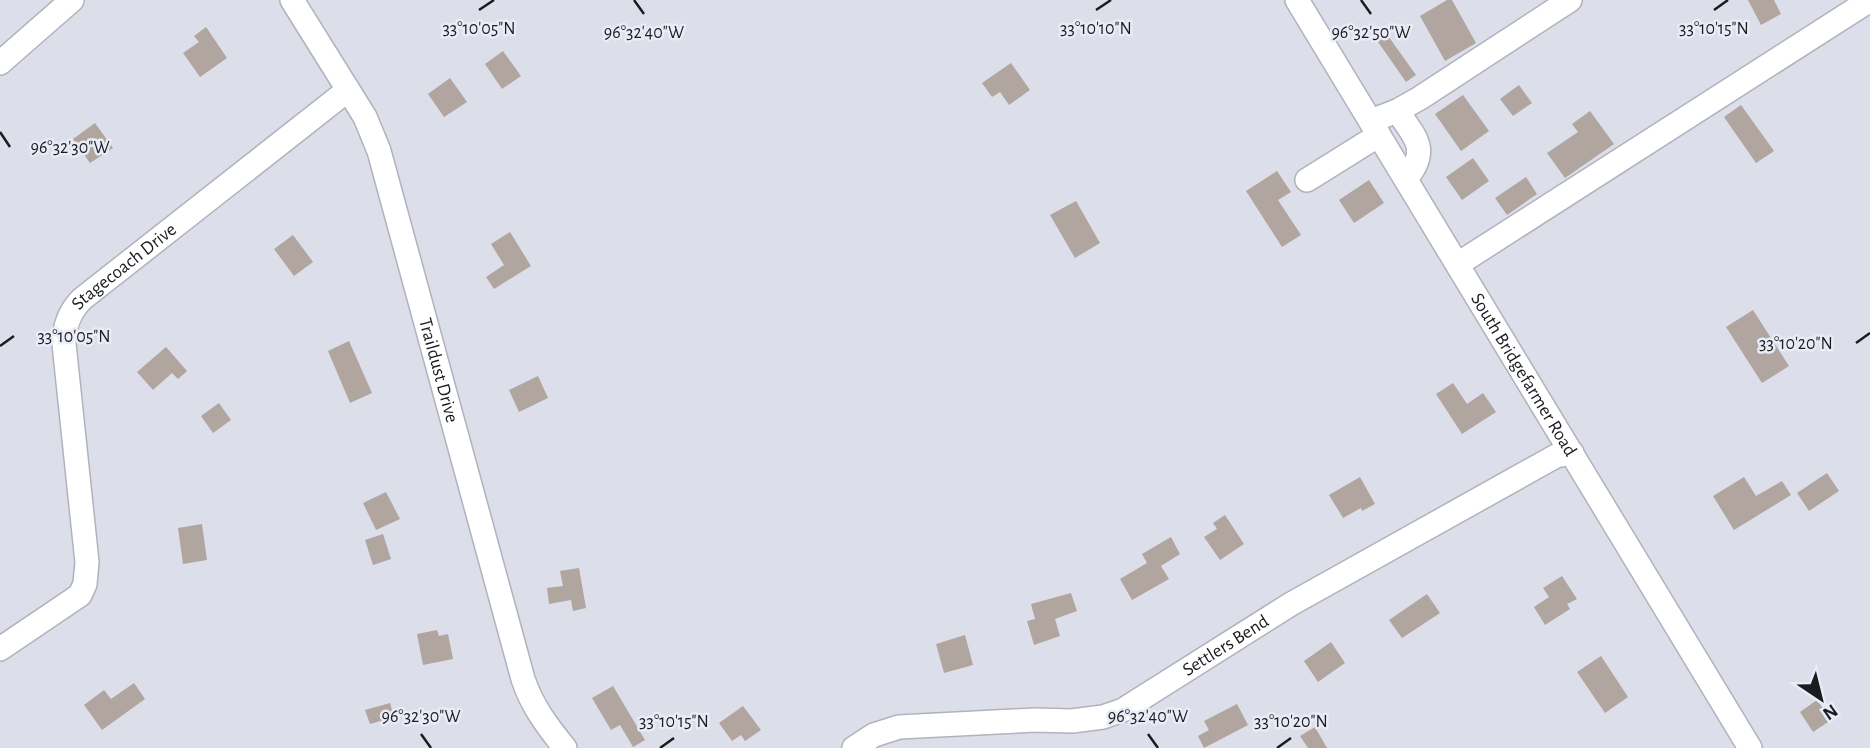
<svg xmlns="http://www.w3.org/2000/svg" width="1870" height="748" font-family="'Alegreya Sans',sans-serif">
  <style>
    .building { fill: #b0a59f }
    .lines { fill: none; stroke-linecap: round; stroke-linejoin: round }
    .minor-casing { stroke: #b1b2bd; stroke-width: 26 }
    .minor { stroke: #fff; stroke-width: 23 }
    .ticks { fill: none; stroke: #1b1c20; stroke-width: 2.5 }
    .labels { text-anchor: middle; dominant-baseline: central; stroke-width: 5; stroke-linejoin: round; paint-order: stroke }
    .street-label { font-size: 19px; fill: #1b1c20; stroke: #e9ebf6 }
    .ticks-label { font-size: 18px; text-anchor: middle; fill: #1b1c20; stroke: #e9ebf6; stroke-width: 5; stroke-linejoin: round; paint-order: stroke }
  </style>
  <rect width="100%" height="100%" fill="#dcdee9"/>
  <path class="building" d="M1447,0H1452L1476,43L1445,61L1420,16Z
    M1748,0H1774L1781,14L1761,25Z
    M206,27L227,58L200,77L183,53L199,42L194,36Z
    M1386,33L1416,75L1406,82L1376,39Z
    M503,51L521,76L502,89L485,64Z
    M1011,63L1030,90L1009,105L1000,92L992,97L982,83Z
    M450,78L467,102L444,117L428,94Z
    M1519,85L1532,103L1513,116L1500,99Z
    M1463,95L1489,131L1461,151L1435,114Z
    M1741,105L1774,151L1756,163L1724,117Z
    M1590,111L1614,144L1565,178L1547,153L1578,132L1572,124Z
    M95,123L113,148L90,163L73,139Z
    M1473,158L1489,181L1462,200L1446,177Z
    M1277,171L1291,192L1278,200L1301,235L1282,247L1246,191Z
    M1526,177L1537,194L1507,215L1495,198Z
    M1369,180L1384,203L1354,223L1339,200Z
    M1076,201L1100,243L1075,258L1050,215Z
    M510,232L531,266L494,289L486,277L504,265L491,244Z
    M293,235L313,262L294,276L274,249Z
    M1753,310L1789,366L1762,383L1726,327Z
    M349,341L372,393L350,403L328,351Z
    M166,347L187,371L178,379L172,373L153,390L137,372Z
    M538,376L548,398L519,412L509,390Z
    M1453,383L1467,404L1483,393L1496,412L1462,434L1436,394Z
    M219,403L231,420L213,433L201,416Z
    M1827,473L1839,491L1809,511L1797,493Z
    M1360,477L1375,504L1362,511L1361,508L1343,518L1329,495Z
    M1744,477L1756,496L1782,481L1791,495L1734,530L1713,496Z
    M386,492L400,519L376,530L363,503Z
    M1225,515L1244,544L1220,560L1204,537L1217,529L1213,523Z
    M202,524L207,560L183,564L178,528Z
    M383,534L391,559L373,565L365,540Z
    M1171,537L1180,554L1161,566L1169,579L1132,600L1120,579L1147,563L1142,554Z
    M579,568L586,608L573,611L571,600L549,604L547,588L563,586L560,571Z
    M1562,576L1577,599L1567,604L1570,609L1545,625L1534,607L1549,597L1543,588Z
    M1071,593L1077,611L1055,619L1060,636L1034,645L1027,621L1035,619L1031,604Z
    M1427,594L1440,613L1402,638L1389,620Z
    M437,630L439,636L448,634L453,659L423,665L417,634Z
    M965,635L973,665L944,673L936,644Z
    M1331,642L1345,663L1318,682L1304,661Z
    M1601,656L1628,697L1605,713L1577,672Z
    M134,683L145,699L102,730L84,705L104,690L111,699Z
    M613,686L645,740L633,747L620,725L611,730L592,698Z
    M1817,700L1831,720L1813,732L1800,712Z
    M390,703L394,717L370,724L365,710Z
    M1237,704L1248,725L1204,748L1198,736L1209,730L1204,721Z
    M743,706L761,730L745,741L741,735L732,741L719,723Z
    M1315,727L1327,748H1308L1300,736Z"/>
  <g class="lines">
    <g class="minor-casing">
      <g id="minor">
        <path id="s1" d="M292,0L365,117L379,151L523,679C532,706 547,726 565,748"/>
        <path id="s2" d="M1297,0L1750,748"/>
        <path d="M0,63L72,0"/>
        <path d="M1397,111C1416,138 1430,150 1406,179"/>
        <path d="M1371,121L1397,111L1420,98L1570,0"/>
        <path d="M1307,180L1379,135"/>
        <path d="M1458,264L1870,0"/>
        <path id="s3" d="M0,649L80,595L85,584L87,562L64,344C64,326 69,312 82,299L348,90"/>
        <path id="s4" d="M854,748L874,735L899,727L1035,720L1072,721L1103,717L1123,710L1291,604L1556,456L1572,453"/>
      </g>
    </g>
    <use href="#minor" class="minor"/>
  </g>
  <path class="ticks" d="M634,0L644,14M1361,0L1371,14M479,10L494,0M1096,10L1111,0M1714,10L1728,0M0,132L10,147M1856,343L1870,333M0,346L14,336M421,734L431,748M1148,734L1158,748M660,748L674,738M1277,748L1291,738"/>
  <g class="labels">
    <g class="street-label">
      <text stroke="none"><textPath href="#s3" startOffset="453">Stagecoach Drive</textPath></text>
      <text stroke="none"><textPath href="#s1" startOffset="402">Traildust Drive</textPath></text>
      <text stroke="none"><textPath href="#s2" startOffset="438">South Bridgefarmer Road</textPath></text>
      <text stroke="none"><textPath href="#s4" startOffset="397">Settlers Bend</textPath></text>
    </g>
  </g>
  <g class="ticks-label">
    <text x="479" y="34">33°10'05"N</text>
    <text x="1096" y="34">33°10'10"N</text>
    <text x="1714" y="34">33°10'15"N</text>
    <text x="644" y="38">96°32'40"W</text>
    <text x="1371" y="38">96°32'50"W</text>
    <text x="70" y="153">96°32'30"W</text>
    <text x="74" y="342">33°10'05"N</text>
    <text x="1796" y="349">33°10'20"N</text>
    <text x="421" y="722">96°32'30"W</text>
    <text x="1148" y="722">96°32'40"W</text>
    <text x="674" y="727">33°10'15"N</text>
    <text x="1291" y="727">33°10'20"N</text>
  </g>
  <g transform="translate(1821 699) rotate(145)" stroke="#e9ebf6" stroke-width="5" paint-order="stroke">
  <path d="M0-5L12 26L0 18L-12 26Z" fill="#1b1c20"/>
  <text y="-10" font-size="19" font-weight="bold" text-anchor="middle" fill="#1b1c20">N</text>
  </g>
</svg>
